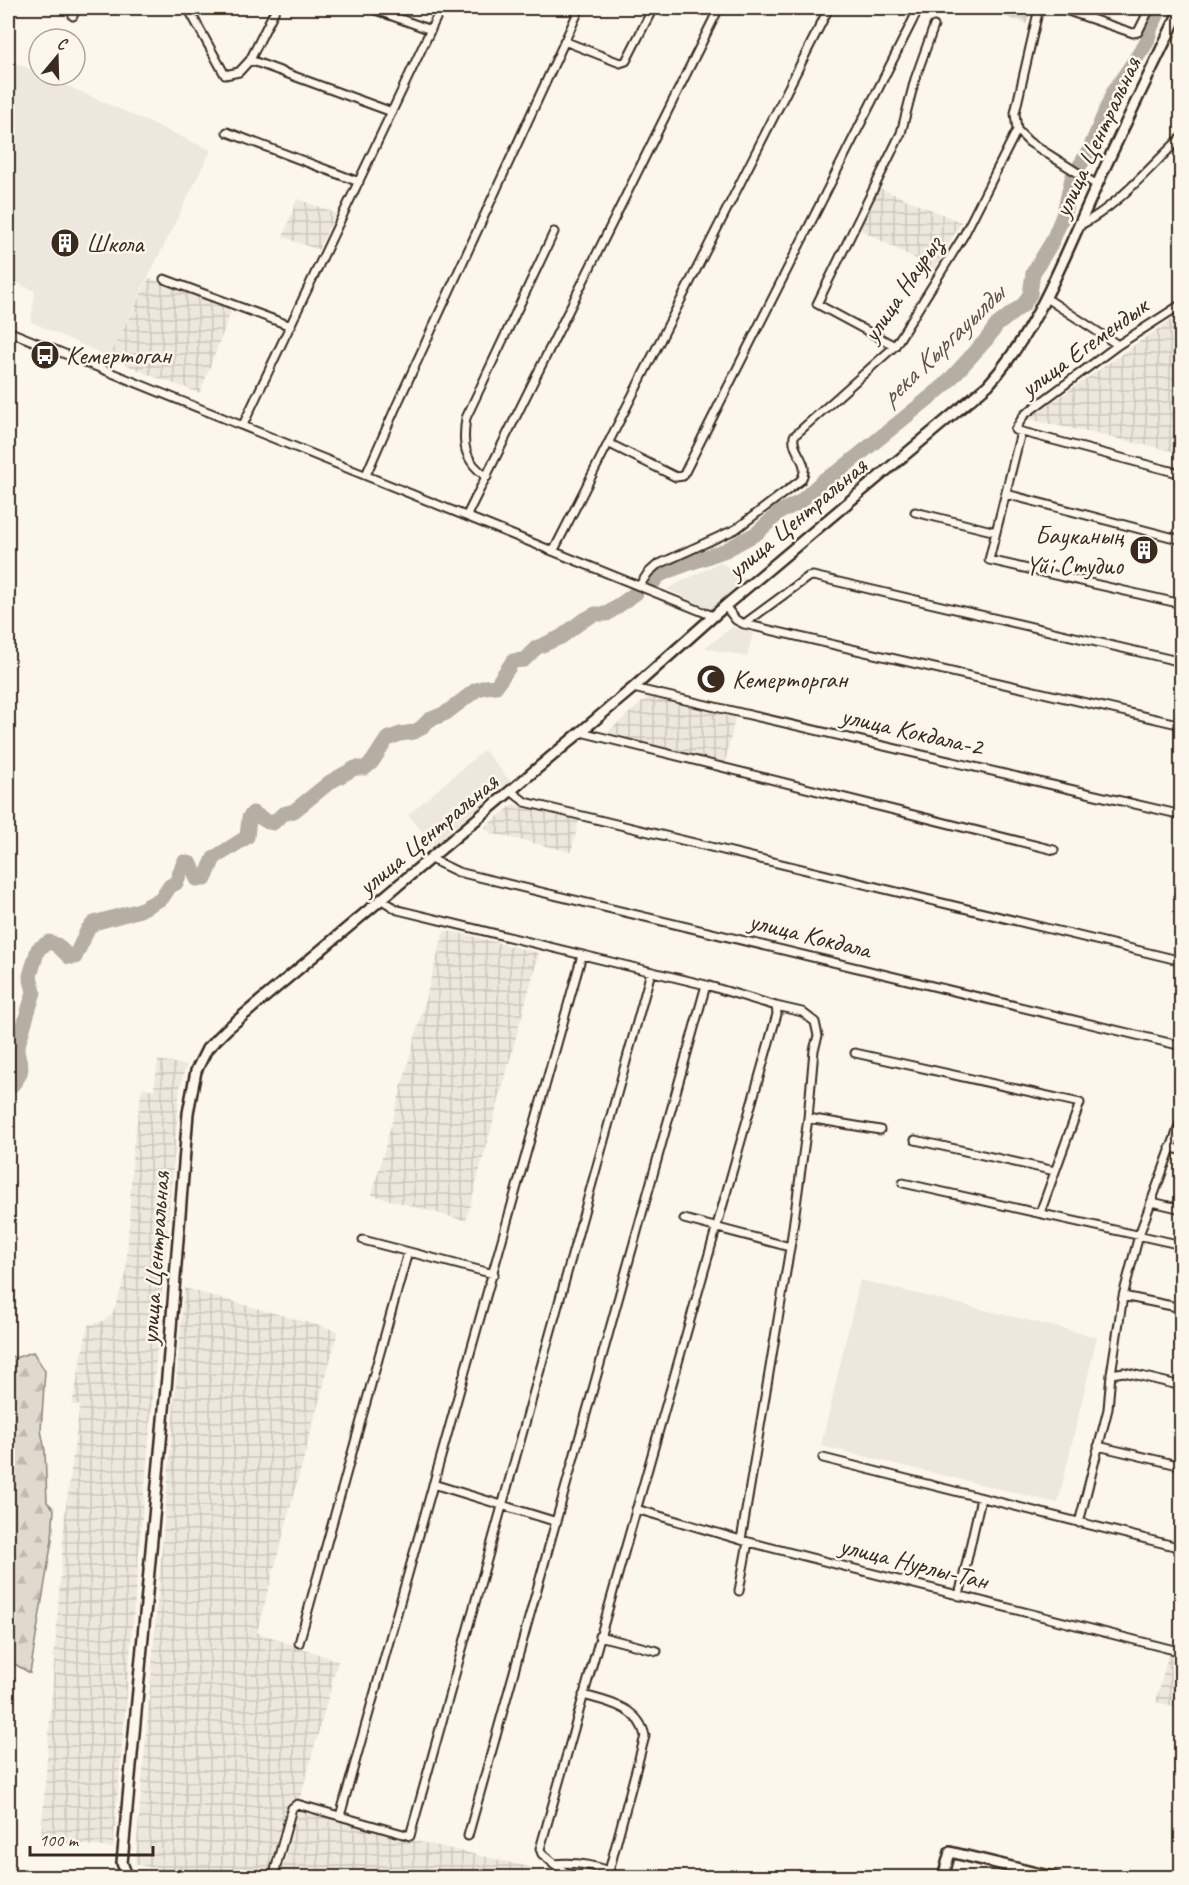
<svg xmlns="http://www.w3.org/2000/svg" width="1189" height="1885" font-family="Caveat,sans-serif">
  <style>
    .built { fill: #ede8dd }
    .industrial { fill: url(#industrial-grid) }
    .forest { fill: url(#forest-firs); stroke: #8d8276; stroke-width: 1.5 }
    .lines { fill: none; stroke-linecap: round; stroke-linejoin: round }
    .river { stroke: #b6aea2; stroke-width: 15 }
    .street-casing { stroke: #3b2a1e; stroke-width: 11 }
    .secondary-casing { stroke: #3b2a1e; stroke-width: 14 }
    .street { stroke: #fbf7ec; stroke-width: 7 }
    .secondary { stroke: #fbf7ec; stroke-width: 9 }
    .labels { text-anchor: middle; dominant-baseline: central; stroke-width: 5; stroke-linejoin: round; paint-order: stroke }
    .street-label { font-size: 26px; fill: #3b2a1e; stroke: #fbf7ec }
    .poi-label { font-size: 26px; fill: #3b2a1e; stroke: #fbf7ec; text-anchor: start }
    .water-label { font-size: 27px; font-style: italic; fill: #605246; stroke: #fbf7ec }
  </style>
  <defs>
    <pattern id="industrial-grid" width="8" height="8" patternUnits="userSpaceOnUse" patternTransform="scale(1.5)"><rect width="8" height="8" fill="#ede8dd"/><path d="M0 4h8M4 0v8" fill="none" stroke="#ccc7bd"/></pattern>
    <pattern id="forest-firs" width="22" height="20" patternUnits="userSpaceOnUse" patternTransform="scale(1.5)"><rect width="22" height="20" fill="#dfd9ce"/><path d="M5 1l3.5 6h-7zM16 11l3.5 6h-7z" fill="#c0bab0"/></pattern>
  </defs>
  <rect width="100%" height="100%" fill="#fbf7ec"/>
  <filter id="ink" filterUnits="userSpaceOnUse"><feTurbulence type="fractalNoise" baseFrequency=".0167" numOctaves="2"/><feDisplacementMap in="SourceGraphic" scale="12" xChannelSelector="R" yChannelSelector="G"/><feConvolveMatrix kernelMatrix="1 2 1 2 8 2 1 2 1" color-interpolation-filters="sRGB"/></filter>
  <g filter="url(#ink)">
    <path class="built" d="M14,62L39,73V75H43L211,150L109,357L31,322L35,291L8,279V78Z
      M720,562L745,579L711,610L667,589Z
      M732,627L753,633L747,657L705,648Z
      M484,750L510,781L434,845L408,815Z
      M860,1280L1097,1337L1058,1503L821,1446Z"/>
    <path class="industrial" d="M978,8H1032L1027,24Z
      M879,188L961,222L935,269L859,229Z
      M297,199L336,213L318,250L283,237Z
      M149,278L232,309L200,393L152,376L109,357Z
      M1181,313V453L1028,419Z
      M648,697L735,718L725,763L605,734Z
      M514,804L579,821L571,852L490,833L485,827Z
      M444,931L455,932L539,953L466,1221L372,1195Z
      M158,1060L186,1065L180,1088L113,1848L41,1840L65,1513L80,1405H72L88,1325L103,1321L112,1315L126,1275L133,1148L142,1087L154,1090Z
      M184,1288L338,1331L257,1632L338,1661L300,1799L289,1803L270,1874L263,1877H193L135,1864Z
      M1168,1655L1181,1658V1708L1156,1702Z
      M298,1810L412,1840L534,1868L533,1878H280Z"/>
    <path class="forest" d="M8,1032L11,1034L10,1054L16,1070L8,1089Z
      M33,1352L45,1371L41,1430L45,1451L47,1502L54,1509L52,1540L30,1673L8,1660V1354L15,1358Z"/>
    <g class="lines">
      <path class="river" d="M653,583L658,576L668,571L726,550L757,533L780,512L800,502L825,479L839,471L945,385L986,340L997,325L1024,304L1030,294L1033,273L1052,242L1064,213L1072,178L1089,151L1113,93L1147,42L1151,27L1161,8
        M8,1090C14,1082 24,1074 20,1063C18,1057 17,1054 17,1048L34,992L30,976L38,949L49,942L57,945L69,957H75L88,929L94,923L140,910L162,898L170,886L176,883L184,862L191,864L197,879H205L214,858L247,837L249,818L253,813L268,822L273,823L283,814L294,811L330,782L355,768H365L372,762L387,739L400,734L414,732L421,728L429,720L446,713L476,690L485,687L496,686L513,661L524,660L536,648L561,637L582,621L595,614H607L636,593"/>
      <g class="street-casing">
        <path id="street" d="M188,8L225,75L239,72L250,60L276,8
          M370,8L431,30
          M1059,8L1133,33L1138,32L1150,8
          M73,16L76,8
          M564,41L620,63L626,61L653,8
          M250,60L392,112
          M1017,130L1029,142L1097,185
          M227,132L359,182
          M1079,226C1120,205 1148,168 1182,137
          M164,279L291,326
          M1046,298L1118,345
          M1182,304L1118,345L1024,415L1015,430L1182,474
          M8,331L713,616
          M895,346L817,304L901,133L915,79L934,26
          M243,425L441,8
          M1021,432L989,560L1182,604
          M608,443L676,477L683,476L919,8
          M366,475L395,409L580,8
          M487,477C464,461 462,445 466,418L554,232
          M1006,494L1182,540
          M915,512L996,532
          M467,515L719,8
          M554,550L829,8
          M640,585L648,573L657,565L736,529L801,480C812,462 791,453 794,436L895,346L964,235L1017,130L1015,113L1039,8
          M725,606L736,620L744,624L1182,725
          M744,624L808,577L813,576L1182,662
          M633,688L1182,815
          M581,732L1054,850
          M511,791L525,802L1182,961
          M431,859L458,872L1182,1046
          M382,900L398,910L706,985L776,1006L777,1014L540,1849L542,1854L572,1878
          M855,1053L1080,1103L1040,1213
          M808,1118L880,1130
          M915,1140L1055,1171
          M1170,1148L1182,1150
          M903,1183L1182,1245
          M1152,1202L1182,1209
          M684,1219L790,1247
          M363,1240L494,1274
          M1123,1296L1182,1308
          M1111,1374L1124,1372L1182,1386
          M1098,1446L1182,1466
          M823,1458L1182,1548
          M433,1484L557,1522
          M636,1509L741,1540L1182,1652
          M1079,1523L1108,1409L1111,1374L1123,1296L1139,1235L1182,1118
          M741,1540L791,1242L808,1118L814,1050L818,1036L815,1022L802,1012L776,1006
          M739,1591L748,1542
          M959,1596L981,1498
          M599,1636L657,1651
          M299,1643L408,1252
          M583,1695C608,1702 639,1707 645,1736L609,1871
          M340,1816L582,955
          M468,1836L706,985
          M553,1864C573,1862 590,1864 609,1871L612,1878
          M273,1878L292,1808L297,1804L410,1836L651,972"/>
      </g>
      <g class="secondary-casing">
        <path id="secondary" d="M128,1878L122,1863L168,1366L188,1113L196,1071L207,1049L227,1029L633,688L725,606L988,385C1039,328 1065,254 1097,185C1124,125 1153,67 1181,8
          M943,1878L950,1852L1057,1878"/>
      </g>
      <use href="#street" class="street"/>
      <use href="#secondary" class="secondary"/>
    </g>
  </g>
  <defs>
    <g id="building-disc" transform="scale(1.5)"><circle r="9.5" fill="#3b2a1e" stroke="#fbf7ec"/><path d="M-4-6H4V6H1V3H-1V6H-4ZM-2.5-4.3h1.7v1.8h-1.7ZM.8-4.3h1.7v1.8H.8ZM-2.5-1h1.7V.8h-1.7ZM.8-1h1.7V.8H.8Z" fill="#fff"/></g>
    <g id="bus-disc" transform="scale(1.5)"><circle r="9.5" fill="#3b2a1e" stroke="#fbf7ec"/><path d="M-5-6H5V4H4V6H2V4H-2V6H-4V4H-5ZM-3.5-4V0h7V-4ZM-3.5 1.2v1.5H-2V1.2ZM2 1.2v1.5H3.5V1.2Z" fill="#fff"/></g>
    <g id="mosque-disc" transform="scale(1.5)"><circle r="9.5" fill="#3b2a1e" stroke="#fbf7ec"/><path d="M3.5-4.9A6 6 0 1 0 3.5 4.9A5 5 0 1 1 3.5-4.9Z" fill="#fff"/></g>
  </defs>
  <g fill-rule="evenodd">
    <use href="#building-disc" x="65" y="243"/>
    <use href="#bus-disc" x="45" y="355"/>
    <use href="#building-disc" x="1144" y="550"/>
    <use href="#mosque-disc" x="711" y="679"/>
  </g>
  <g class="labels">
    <g class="street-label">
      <text transform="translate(1097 137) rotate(-65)">улица Центральная</text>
      <text transform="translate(902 289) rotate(-56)">улица Наурыз</text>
      <text transform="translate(1084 347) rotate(-36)">улица Егемендык</text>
      <text transform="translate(797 518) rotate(-40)">улица Центральная</text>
      <text transform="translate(912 731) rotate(13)">улица Кокдала-2</text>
      <text transform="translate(428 834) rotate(-40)">улица Центральная</text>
      <text transform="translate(810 935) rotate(14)">улица Кокдала</text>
      <text transform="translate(155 1258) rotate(-86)">улица Центральная</text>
      <text transform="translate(914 1563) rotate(14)">улица Нурлы-Тан</text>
    </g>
    <g class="poi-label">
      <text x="86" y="243">Школа</text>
      <text x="66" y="355">Кемертоган</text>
      <text x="1123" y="535" text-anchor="end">Бауканың<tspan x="1123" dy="30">Үйі Студио</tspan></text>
      <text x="732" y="679">Кемерторган</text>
    </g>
    <g class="water-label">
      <text transform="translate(942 345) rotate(-44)">река Кыргауылды</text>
    </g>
  </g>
  <rect width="1189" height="1885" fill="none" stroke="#fbf7ec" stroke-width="30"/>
  <rect x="15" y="15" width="1159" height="1855" fill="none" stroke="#3b2a1e" stroke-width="2" filter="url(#ink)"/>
  <g transform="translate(57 57) rotate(19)"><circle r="28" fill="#fbf7ec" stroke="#aea59a" stroke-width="1.5"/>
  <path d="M0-4.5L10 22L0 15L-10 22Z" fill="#3b2a1e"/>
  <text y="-9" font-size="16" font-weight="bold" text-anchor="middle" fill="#3b2a1e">С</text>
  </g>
  <path d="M30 1846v9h123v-9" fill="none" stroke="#3b2a1e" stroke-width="3"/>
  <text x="39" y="1846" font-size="18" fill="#3b2a1e" stroke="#fbf7ec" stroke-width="4.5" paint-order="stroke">100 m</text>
</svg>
